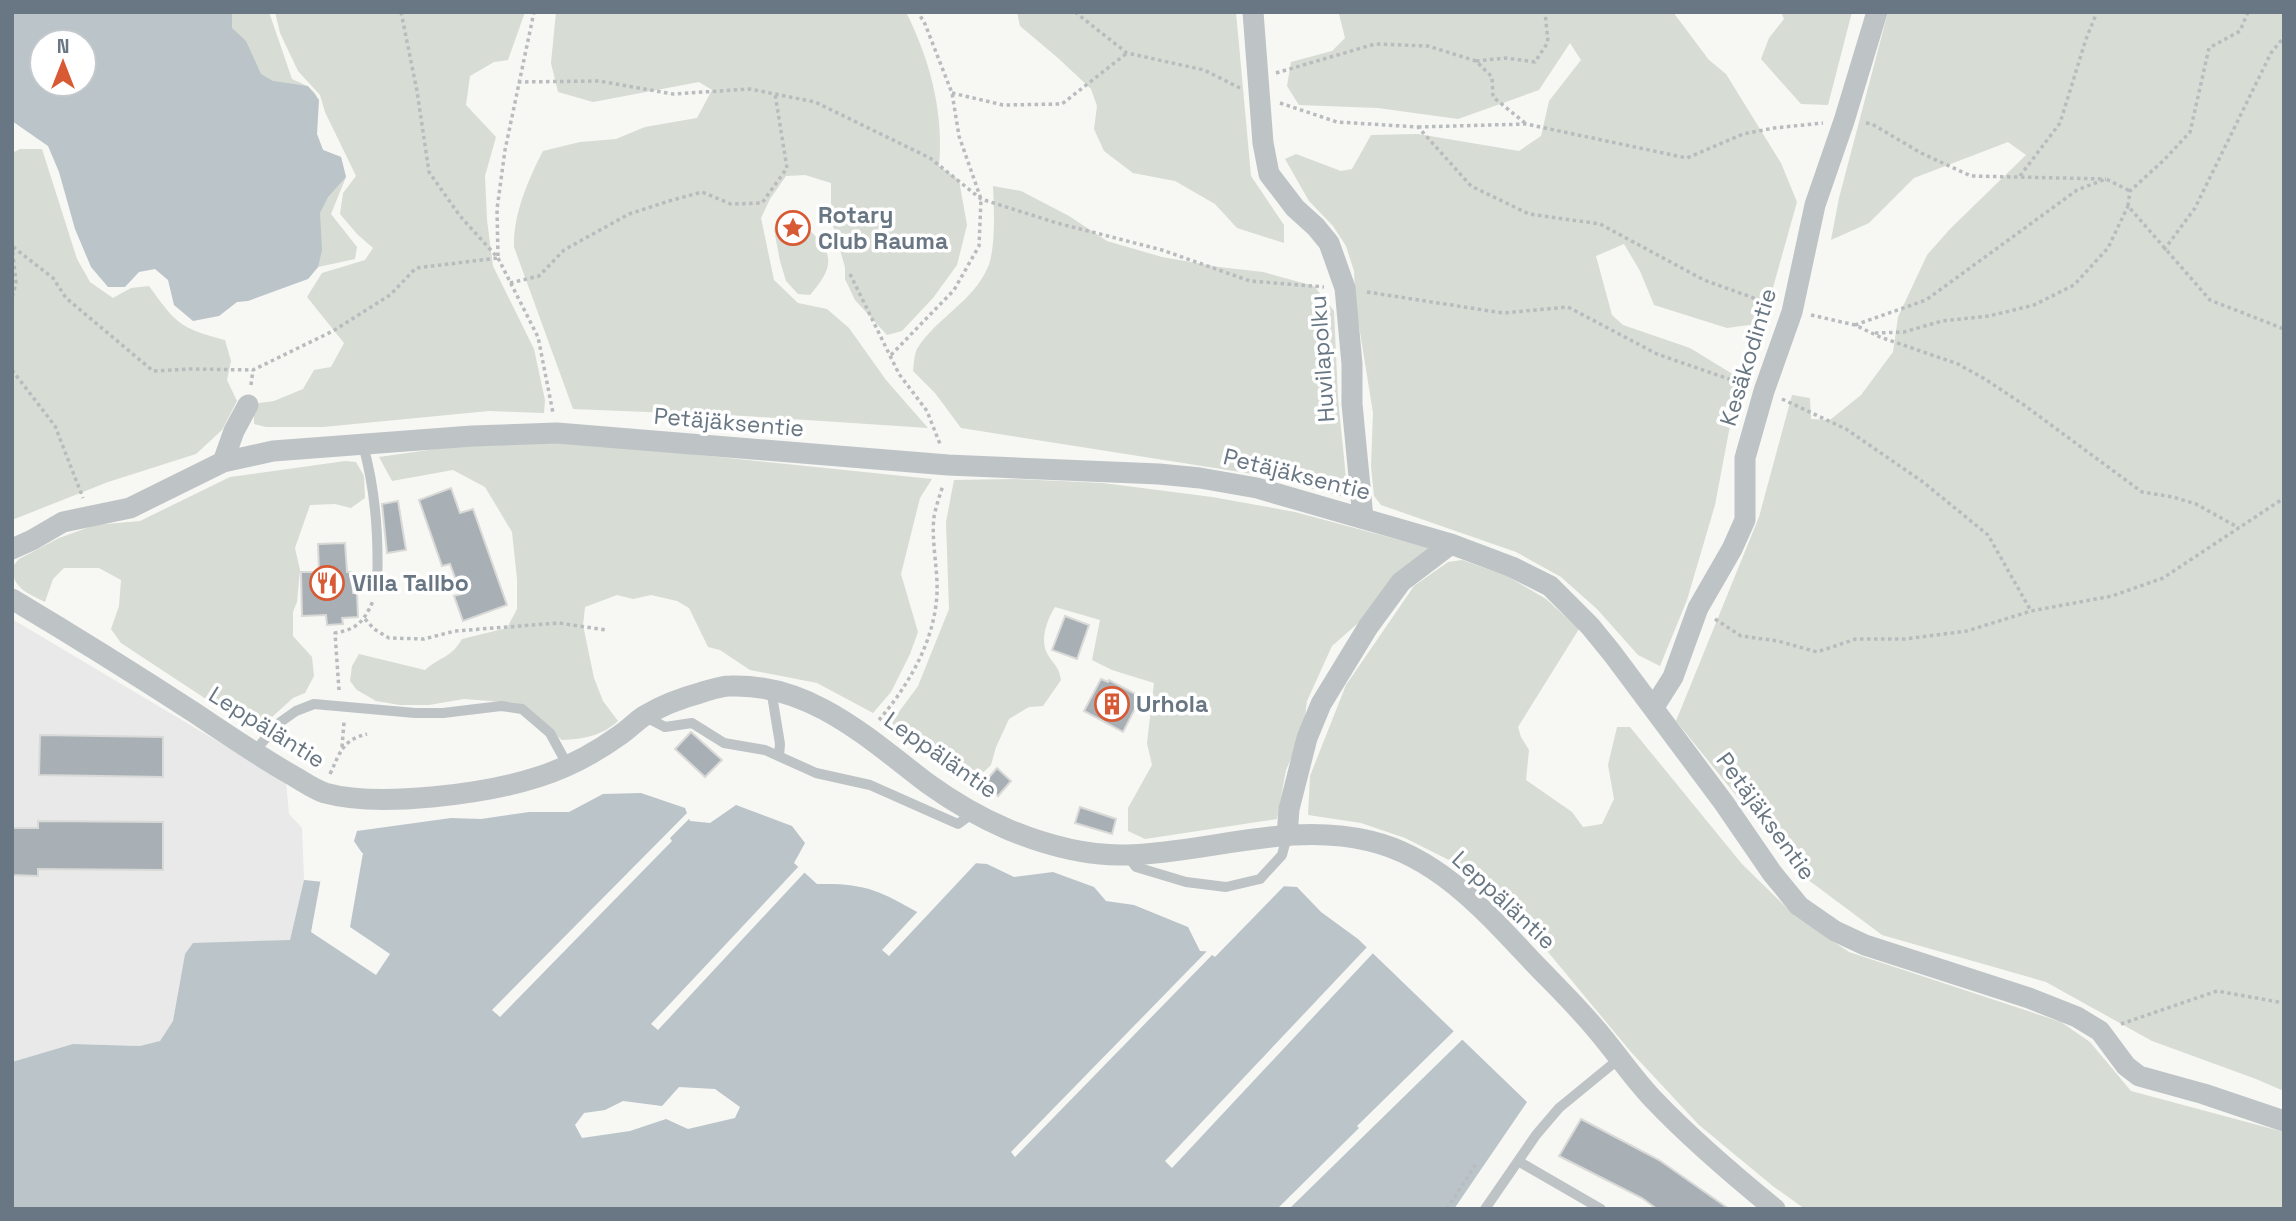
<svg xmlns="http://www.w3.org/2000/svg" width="2296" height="1221" font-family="'Space Grotesk',sans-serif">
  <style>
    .built { fill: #e8e9e8 }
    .green { fill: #d7dcd4 }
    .water { fill: #bac4c9; fill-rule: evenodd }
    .pier { fill: #f7f7f4 }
    .building { fill: #a8b0b5; stroke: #d9d9d7; stroke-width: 2 }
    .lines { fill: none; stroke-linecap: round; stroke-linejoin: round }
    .path { stroke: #b9bcbe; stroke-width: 3.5; stroke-dasharray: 3.5 3.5; stroke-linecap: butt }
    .lane { stroke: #bec3c6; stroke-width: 10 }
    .street { stroke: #bec3c6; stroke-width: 21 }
    .labels { text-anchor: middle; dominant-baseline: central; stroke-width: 7; stroke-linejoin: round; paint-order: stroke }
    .poi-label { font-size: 23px; font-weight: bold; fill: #687783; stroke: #fff; text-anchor: start }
    .street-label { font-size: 23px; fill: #687783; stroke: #fff }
  </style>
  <rect width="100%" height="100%" fill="#f7f7f4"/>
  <path class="built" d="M12,619L286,782L289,814L302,828L304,880L290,940L193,944L185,954L173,1021L160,1041L141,1046L73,1044L12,1062Z"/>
  <path class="green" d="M210,12H269L292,79C333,96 312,103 317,134C318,139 321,145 323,150L341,157L346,177L331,214L357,247L355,259L318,267L308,279Z
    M275,12H525L508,60L494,62L470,76L466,105L496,137L485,176L487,220L493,266L534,349L545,400L544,413L489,411L323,427H266L254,424V409L259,403L274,401L303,389L314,370L331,367L344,343L307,297L322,273L365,260L373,248L357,234L340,214L343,193L356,176L325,112L320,95L298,71L280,33Z
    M556,12H906C930,60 944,112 939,166L959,180L967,225L957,265L933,298L902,331L887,335L855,300L845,279V267L831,219V183L805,175L786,176L770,199L761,218L774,280L798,303L827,309L849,328L886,380L928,428L746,416L573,409L514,247C513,215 528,180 543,151L580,142L616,139L645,127L697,118L712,90L699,82L593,102L558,92L551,63Z
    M1017,12H1236L1251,176L1284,225V243L1237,228L1215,204L1175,181L1133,173L1104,151L1094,129L1097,106L1091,89L1058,58L1020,26Z
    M1336,12H1673L1709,60L1726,74L1781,163L1797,202L1763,323L1727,328L1654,305L1640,271L1624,244L1596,256L1612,315L1623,325L1690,348L1739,378L1715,505L1687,600L1660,666L1638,655L1597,609L1561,577L1516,552L1381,505L1374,496L1371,466L1373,413L1356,307L1354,271L1346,246L1333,226L1309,201L1285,159L1296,154L1341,171L1352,169L1371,135L1418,134L1519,151L1541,136L1549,101L1581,60L1570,43L1539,90L1458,119L1378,108L1299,105L1287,86L1291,62L1332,51L1345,38L1339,14Z
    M1781,12H1852L1828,105L1801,104L1761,59L1769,38L1784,19Z
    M1888,12H2284V1091L2256,1079L2152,1041L2046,982L1882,935L1799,873L1676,721L1759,517L1792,395L1810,398L1811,419L1830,420L1861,395L1893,352L1898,317L1927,255L1950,229L2026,155L2008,142L1914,178L1869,223L1831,240L1839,198Z
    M20,149H42L77,259L90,282L113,298L131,288L149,286C176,323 179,328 225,340L231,361L227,380L237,401L222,430L196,454L108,482L12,520V153Z
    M993,186L1021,191L1069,216L1107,241L1162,257L1219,267L1263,272L1314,286L1334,311L1338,398L1348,498L1253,474L961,428L935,393L913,371C914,364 914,355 917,349C936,318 973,302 988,267C996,248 994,206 993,186Z
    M779,218L785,224L789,234L809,230C837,255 832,269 810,295L798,294L786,281L780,261L774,229Z
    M574,442L932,479L920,498L901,574L918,632L910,654L891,692L873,713L817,683L750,670L720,650L708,647L689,608L677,601L651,595L633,599L617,595L585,607L583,625L594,678L603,701L618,721C602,736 583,739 562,740L517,703L464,699L429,705H400L376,701L357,690L350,681L352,666L359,654L425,670C441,656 451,658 462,639L507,628L517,609V579L512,532L485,487L453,470L392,481L379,457L478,443Z
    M345,461L356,462L364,476L365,498L351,508L335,504L310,505L295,548L300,570L297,602L293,612V636L312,657L314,676L305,693L293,698L272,717L259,734L121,643L111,629L119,606L121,580L99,568H64L53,579L45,602C29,594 12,588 12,567L19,559L59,538L95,525L140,521L230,477Z
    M1014,479L1103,483L1212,497L1295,512L1429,548L1365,617L1332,646L1307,701L1303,731L1286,770L1277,819L1145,839L1128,831V808L1152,765L1147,743L1154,683L1112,670L1092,660L1100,620L1055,607C1047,620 1039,641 1048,655C1055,666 1059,667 1061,680L1043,706L1029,707L1009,719L996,747L991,765L975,780L961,777L923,746L892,731L893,720L918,686L949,609L946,522L954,480Z
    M1462,560L1507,576L1546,599L1579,629L1518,727L1521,737L1529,750L1526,780L1572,812L1583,827L1602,824L1614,799L1608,765L1617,727H1630L1742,864L1795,916L1849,952L2061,1022L2090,1042L2131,1091L2284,1132V1209H1805L1774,1187L1699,1125L1631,1052L1543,946L1455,863L1405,838L1361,823L1308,815L1310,776L1346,685L1414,586L1448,562Z"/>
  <path class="water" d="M12,12H232V28L246,41L261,74L273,81L308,86L319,100L317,134L323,150L341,157L346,177L328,197L320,213L322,250L318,267L308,279L248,301L237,302L219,316L193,321L174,305L168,280L155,269L139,272L125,287H108L91,267L75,229L59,172L48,146L12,121ZM42,42H84V84H42Z
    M641,793L685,808L690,821L710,823L736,805L792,826L805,843L794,863L817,884C864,883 879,890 919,913L973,863L987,864L1014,877L1053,872L1094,887L1106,901L1134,905L1188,927L1200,951L1216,952L1280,886L1297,887L1321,912L1358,939L1527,1102L1454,1209H12V1062L73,1044L140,1046L160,1041L173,1021L185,954L193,943L290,940L304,880L324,882L362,853L354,841L357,831L451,818L481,819L529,812H569L603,794ZM679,1087L715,1089L740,1107L735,1118L688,1129L666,1119L630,1131L582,1138L575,1125L584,1113L605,1110L623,1101L662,1106Z"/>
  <path class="pier" d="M688,812L692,816L670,838L672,841L500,1017L492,1010Z
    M357,852L363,853L350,927L390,954L376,975L311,932L321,878L345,858Z
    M979,860L889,956L882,950L921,908L971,861Z
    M800,865L806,871L658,1030L651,1024Z
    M1287,883L1215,957L1212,955L1015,1157L1011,1152L1210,948H1215L1277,884Z
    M1369,945L1375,951L1172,1168L1165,1161Z
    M1455,1030L1464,1038L1289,1209H1277L1359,1128L1357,1126Z"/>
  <path class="building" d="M451,488L460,513L473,509L507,605L463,621L454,596L461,594L450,564L442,566L419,500Z
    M398,501L406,550L387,553L382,504Z
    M345,543L347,572H352L353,593H357L358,617L342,618L343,624L327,625L326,615L302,616L301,572H319L318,544Z
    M1065,616L1089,625L1077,659L1052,650Z
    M1101,679L1108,682L1109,680L1141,697L1123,732L1084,711Z
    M691,732L722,760L705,777L675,749Z
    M40,735L163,737V777L39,775Z
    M997,768L1011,781L998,796L984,783Z
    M1080,807L1116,819L1112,834L1075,823Z
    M38,821L163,822V870L38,869V876L12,875V828H38Z
    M1581,1119L1659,1160L1729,1209H1657L1642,1198L1559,1156Z"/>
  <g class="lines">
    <path class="path" d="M401,12L417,91L429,172L460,216L498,258L538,337L553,413
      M1075,12L1127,53L1204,70L1240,88
      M2248,12L2240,31L2209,48L2190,132L2164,160L2130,191L2128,206L2210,300L2284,329
      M1476,61L1506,58L1535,62L1548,42L1545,12
      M1276,73L1375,44L1428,46L1476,61L1492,77L1493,97L1525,123
      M518,82L599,81L673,94L750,89L815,102L930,158L981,199L1057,223L1162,250L1250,281L1324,287
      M952,93L1003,105L1062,104L1127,53
      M1280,103L1337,122L1418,127L1471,186L1529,214L1600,224L1704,280L1773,305
      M1866,123L1872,124L1921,153L1971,176L2106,179
      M1418,127L1526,124L1687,158L1743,134L1774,128L1823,123
      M2020,176L2060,123L2086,39L2097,12
      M12,245L16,283L12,298
      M13,247L53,278L66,298L153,371L191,369L253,370L333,331L390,295L416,268L498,258
      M2164,250L2195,208L2271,53L2284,37
      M498,256L497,209L505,150L534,12
      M850,274L899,374L927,411L940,444
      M510,283L539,276L564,250L629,214L669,201L702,192L731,204L762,203L787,168L775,94
      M1367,292L1503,313L1568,307L1657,354L1746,385
      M1811,315L1855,325L1880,337L1958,364L1985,379L2024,405L2142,492L2173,497L2196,504L2239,528
      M1855,325L1926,300L2077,190L2106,179L2130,191
      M1875,333L1904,332L1942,321L1989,316L2034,305L2074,285L2108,248L2128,206
      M891,355L954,290L979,246L981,199L959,136L952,93L925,24L918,12
      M12,370L55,426L83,498
      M251,385L253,370
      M1782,399L1846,429L1923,482L1988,535L2031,611
      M365,619L374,629L389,638L424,639L455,631L559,623L606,630
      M1715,619L1741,636L1778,641L1817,652L1856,639H1905L1967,631L2031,611L2112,596L2163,578L2284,498
      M339,690L335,633C358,629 364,621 373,601
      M879,720C909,685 935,640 937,593C938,569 931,540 934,517C936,506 940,495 943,485
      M342,747L344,722
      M330,774C340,753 342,740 367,734
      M2121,1024L2217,991L2284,1003
      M1447,1209L1476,1164"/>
    <path class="lane" d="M363,445C376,491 379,540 377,587
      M771,689L780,744L779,756
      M644,716L665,727L692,723L724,743L765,750L816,773L870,785L958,824L973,813
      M253,753L279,723L296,711L314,704L415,713H443L501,706L522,709L550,733L568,766
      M1127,855L1136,867L1186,882L1226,887L1260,879L1282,855L1287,836
      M1518,1161L1601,1209
      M1485,1209L1536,1135L1559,1108L1620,1058"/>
    <path class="street" d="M1253,12L1263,143L1269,174L1295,208L1316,227L1329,243L1345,288L1352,364V404L1363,518
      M223,462L234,431L248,405
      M12,549L32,540L63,522L130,508L223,462L273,451L472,436L557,433L948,465L1159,474L1200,478L1257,488L1451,544L1512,567L1550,586L1590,626L1612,653L1724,803L1772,873L1799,906L1835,931L1865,945L2029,998L2077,1017L2100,1031L2126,1066L2139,1076L2204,1094L2284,1121
      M12,599C74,636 135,674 195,713C226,734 257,755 290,774C301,780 313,789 325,793C379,808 485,794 538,777C567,768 595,753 620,735C628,730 635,722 644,716C661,706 681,698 700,693C710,690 720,686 730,686C810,683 868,738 927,783C952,801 979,817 1007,829C1043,844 1086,856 1126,855C1207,853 1289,821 1370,841C1438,857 1486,912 1532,961C1553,983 1575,1004 1595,1028C1615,1051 1632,1077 1653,1099C1691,1139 1732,1174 1775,1209
      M1654,707L1673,677L1698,608L1732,549L1745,520V458L1764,391L1792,312L1815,205L1844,121L1877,12
      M1287,836L1289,809L1307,738L1321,704L1368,627L1401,582L1451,544"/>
  </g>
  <defs>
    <g id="sight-ring" transform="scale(1.75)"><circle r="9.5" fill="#fff" stroke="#d75a34" stroke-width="1.5"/><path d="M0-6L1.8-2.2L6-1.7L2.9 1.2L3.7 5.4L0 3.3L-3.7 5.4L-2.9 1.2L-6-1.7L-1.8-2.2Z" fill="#d75a34"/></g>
    <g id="restaurant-ring" transform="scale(1.75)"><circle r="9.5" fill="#fff" stroke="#d75a34" stroke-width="1.5"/><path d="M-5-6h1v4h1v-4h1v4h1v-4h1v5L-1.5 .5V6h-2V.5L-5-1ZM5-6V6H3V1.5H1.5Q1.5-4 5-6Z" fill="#d75a34"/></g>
    <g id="building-ring" transform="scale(1.75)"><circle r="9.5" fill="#fff" stroke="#d75a34" stroke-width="1.5"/><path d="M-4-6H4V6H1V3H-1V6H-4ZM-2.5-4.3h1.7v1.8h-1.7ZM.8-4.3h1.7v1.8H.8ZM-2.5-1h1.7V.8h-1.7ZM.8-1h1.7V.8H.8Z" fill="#d75a34"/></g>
  </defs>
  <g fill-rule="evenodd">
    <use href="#sight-ring" x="793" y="228"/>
    <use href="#restaurant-ring" x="327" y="583"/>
    <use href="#building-ring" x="1112" y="704"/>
  </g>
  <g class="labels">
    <g class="poi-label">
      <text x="818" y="215">Rotary<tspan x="818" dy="26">Club Rauma</tspan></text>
      <text x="352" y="583">Villa Tallbo</text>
      <text x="1136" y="704">Urhola</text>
    </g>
    <g class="street-label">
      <text transform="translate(1748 357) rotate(-73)">Kesäkodintie</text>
      <text transform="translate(1322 359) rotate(-94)">Huvilapolku</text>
      <text transform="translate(729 422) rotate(5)">Petäjäksentie</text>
      <text transform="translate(1297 474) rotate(14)">Petäjäksentie</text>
      <text transform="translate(267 727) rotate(32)">Leppäläntie</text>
      <text transform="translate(941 755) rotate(35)">Leppäläntie</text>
      <text transform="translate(1766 816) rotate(54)">Petäjäksentie</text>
      <text transform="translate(1504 900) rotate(43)">Leppäläntie</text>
    </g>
  </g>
  <rect width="2296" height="1221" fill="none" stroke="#687783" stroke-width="28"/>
  <g transform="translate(63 63)"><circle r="33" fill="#ffffff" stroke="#c3c9cd" stroke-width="2"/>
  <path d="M0-5L12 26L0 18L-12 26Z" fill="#d75a34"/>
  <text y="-10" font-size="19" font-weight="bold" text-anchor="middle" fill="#687783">N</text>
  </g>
</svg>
